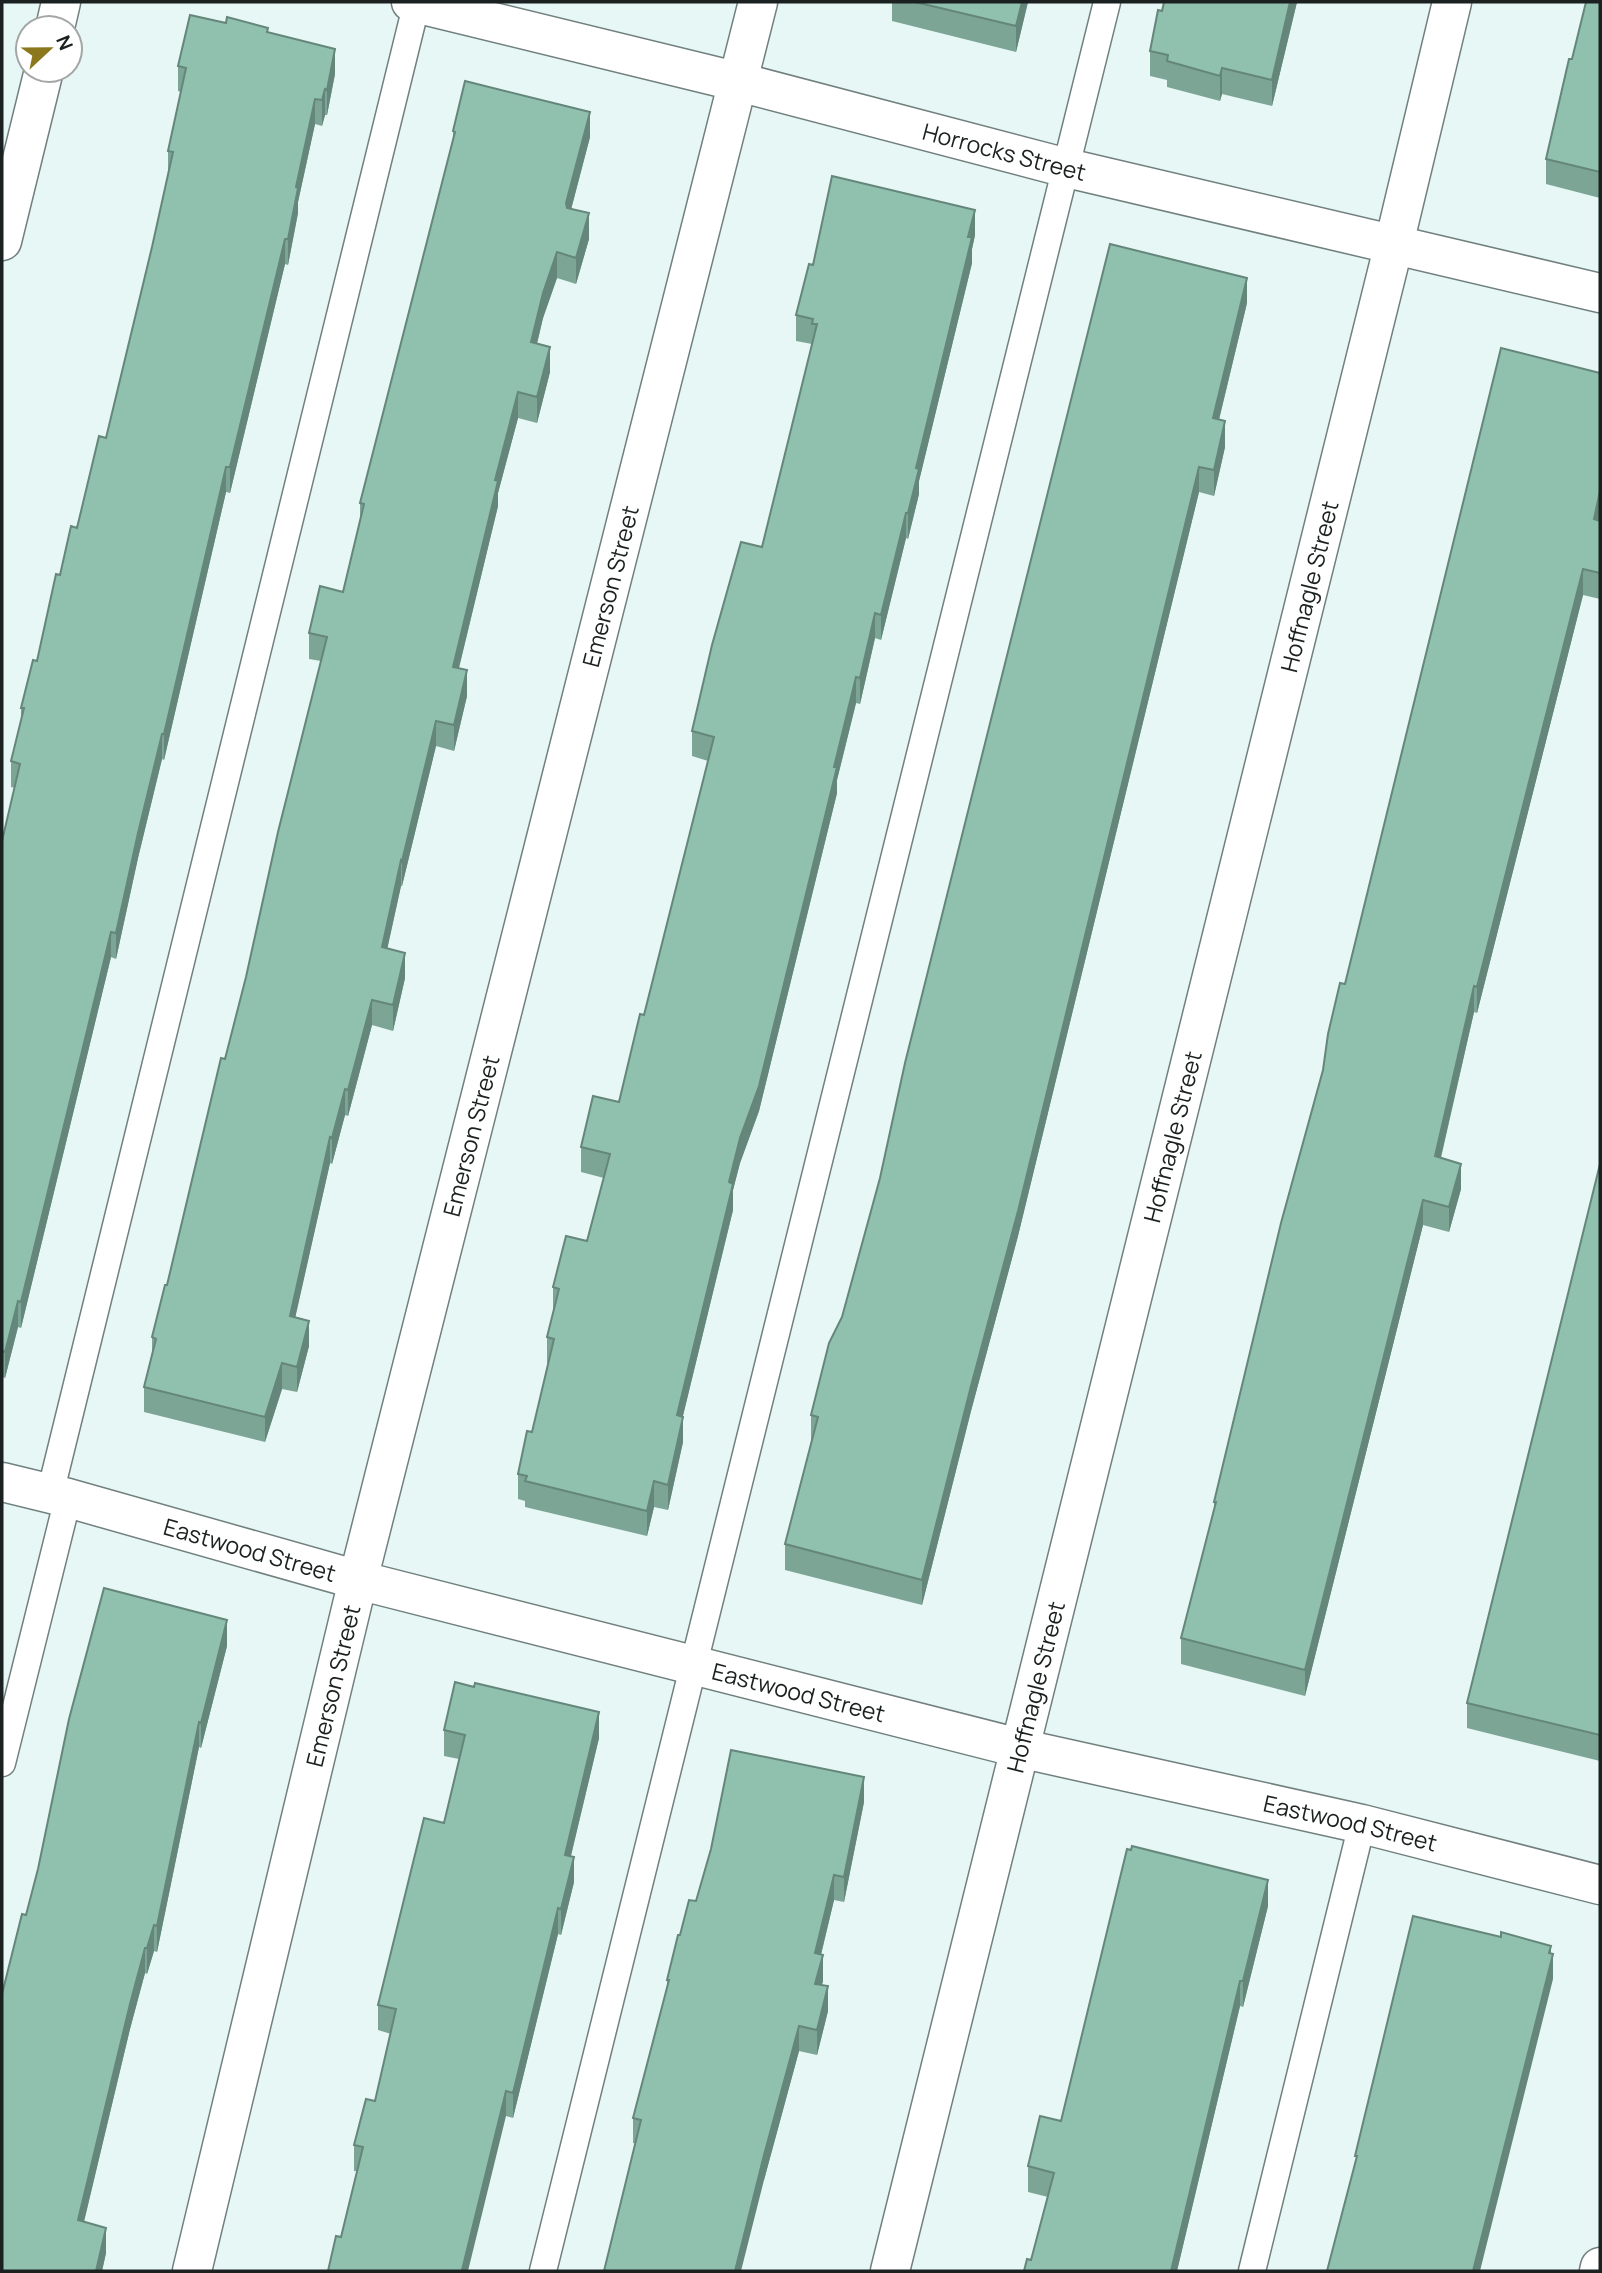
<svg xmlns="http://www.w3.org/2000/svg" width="1602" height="2273" font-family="Manrope,sans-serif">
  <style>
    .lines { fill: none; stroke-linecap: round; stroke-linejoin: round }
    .service-casing { stroke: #71807e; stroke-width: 29 }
    .minor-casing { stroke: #71807e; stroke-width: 41 }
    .tertiary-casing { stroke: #71807e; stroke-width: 41 }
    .service { stroke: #fff; stroke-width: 26 }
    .minor { stroke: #fff; stroke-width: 38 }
    .tertiary { stroke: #fff; stroke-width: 38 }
    .wall { fill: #7ca596 }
    .shaded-wall { fill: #65867a }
    .building { fill: #90c0ae; stroke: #65867a; stroke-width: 2 }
    .labels { text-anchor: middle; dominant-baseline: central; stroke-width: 5; stroke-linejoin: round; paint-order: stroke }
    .street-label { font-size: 23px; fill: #1b2120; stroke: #fff }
  </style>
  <rect width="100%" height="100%" fill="#e6f7f5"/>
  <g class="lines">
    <g class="service-casing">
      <path id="service" d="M50,1494L417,2
        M2,1763L68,1498
        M543,2271L1107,2
        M1252,2271L1362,1824"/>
    </g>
    <g class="minor-casing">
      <g id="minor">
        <path id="s1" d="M411,2L739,82L1067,168L1600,293"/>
        <path id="s2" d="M2,1482L68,1498L358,1580L1019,1748L1362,1824L1600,1885"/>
        <path id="s3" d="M192,2271L358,1580L758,2"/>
        <path id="s4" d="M890,2271L1394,244L1452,2"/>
        <path d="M1599,2271L1600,2267"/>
      </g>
    </g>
    <g class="tertiary-casing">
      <path id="tertiary" d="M55,28L61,2
        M2,241L44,70"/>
    </g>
    <use href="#service" class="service"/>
    <use href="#minor" class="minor"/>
    <use href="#tertiary" class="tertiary"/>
  </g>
  <path class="wall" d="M892,2H1031V3L1028,2L1016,52L892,21Z
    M1297,2L1272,106L1222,94L1220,101L1167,87V80L1150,76V51L1162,11Z
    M1600,2V198L1546,184V159L1572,59Z
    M226,23L268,32L335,74L327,115H325L322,126L315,124L298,202V213L288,265L285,264L230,493L226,492L164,760L162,759L138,858L116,959L111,957L21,1328L18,1327L5,1378L2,1377V841L15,788L11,787V761L21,721V708L37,661L60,575L106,438L152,247L168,177V151L181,92L178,91V66Z
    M453,131L590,137L571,209L589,239L576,284L557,278L543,318L537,344L550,372L537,423L518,418L498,493V506L459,668L467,696L454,751L436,746L402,886H401L387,949L405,978L393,1031L372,1025L348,1116L345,1115L332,1164L330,1163L295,1317L309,1346L297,1392L282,1389L265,1442L144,1412V1387L152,1353V1337L167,1285L246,977L321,661L309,659V633L343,592L360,522V503L453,142Z
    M975,235L972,249V263L919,481V494L908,539L906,538L881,640L875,638L860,704L856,703L837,780V793L759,1111L740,1163L733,1190V1210L683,1416V1442L668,1510L654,1507L647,1536L525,1507V1501L518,1499V1474L532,1432L548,1363H547V1337L553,1312V1287L587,1241L604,1178L581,1172V1147L619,1102L644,1015L708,761L692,756V731L762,547L812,344L796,341V315L813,265Z
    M1247,303L1219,420L1225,447L1214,496L1199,492L1018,1236L971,1411L922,1605L785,1570V1544L812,1441H811V1415L842,1317Z
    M1600,373V516L1599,520L1600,521V599L1583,595L1477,1013L1474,1012L1441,1158L1461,1189L1449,1232L1423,1225L1305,1696L1181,1664V1638L1214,1512V1502L1345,984Z
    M1600,1164V1761L1467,1728V1703Z
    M227,1646L201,1748L199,1747L157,1952L154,1951L147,1974L145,1973L130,2029L84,2222L106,2253L102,2271H2L26,1915Z
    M444,1730L599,1738L571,1856L574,1882L561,1935L558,1934L513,2118L506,2116L341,2237L357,2171H354V2145L375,2101L391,2034L378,2030V2005L444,1823L459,1759L444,1756Z
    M864,1802L844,1902L834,1900L821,1955L823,1981L822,1985L828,2011L817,2055L799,2051L764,2180L633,2143V2118L667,1987V1980L680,1935L696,1901Z
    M1268,1906L1243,2007L1240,2006L1177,2271H1024L1031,2260L1048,2197L1028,2192V2166L1061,2121Z"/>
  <path class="shaded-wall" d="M1022,2H1028L1016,52V26Z
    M1290,2H1297L1272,106V80Z
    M335,49V74L327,115V90Z
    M1222,68V94L1220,101V76Z
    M325,89V115L322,126V100Z
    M315,99V124L298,202V213L288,265V239L296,187Z
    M590,112V137L566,229V203Z
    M975,210V235L972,249V263L919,481V494L908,539V513L916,468Z
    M589,213V239L576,284V258Z
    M285,239V264L230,493V467Z
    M557,252V278L543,318L531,368V342L543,293Z
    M1247,278V303L1213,444V418Z
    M550,347V372L537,423V397Z
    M518,392V418L498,493V506L453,692V667L495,480Z
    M1225,421V447L1214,496V470Z
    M226,467V492L164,760V734Z
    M1199,467V492L1018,1236L971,1411L922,1605V1580Z
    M1600,491V516L1594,545V519Z
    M906,513V538L881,640V615Z
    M1583,569V595L1477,1013V987Z
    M875,613V638L860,704V678Z
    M467,670V696L454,751V725Z
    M856,677V703L837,780V793L759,1111L740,1163L733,1190V1210L677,1440V1415L740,1138Z
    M436,721V746L402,886V861Z
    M162,734V759L138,858L116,959V933L138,833Z
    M401,860V886L382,973V947Z
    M111,932V957L21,1328V1302Z
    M405,953V978L393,1031V1005Z
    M1474,986V1012L1435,1182V1156Z
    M372,1000V1025L348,1116V1090Z
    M345,1089V1115L332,1164V1138Z
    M330,1137V1163L290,1341V1316Z
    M1461,1164V1189L1449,1232V1207Z
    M1423,1200V1225L1305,1696V1670Z
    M18,1301V1327L5,1378V1352Z
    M309,1321V1346L297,1392V1367Z
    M282,1363V1389L265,1442V1417Z
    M683,1417V1442L668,1510V1485Z
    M654,1481V1507L647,1536V1511Z
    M227,1620V1646L201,1748V1723Z
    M599,1712V1738L565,1880V1855Z
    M199,1722V1747L157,1952V1926Z
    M864,1777V1802L844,1902V1877Z
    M574,1857V1882L561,1935V1909Z
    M834,1875V1900L815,1979V1953Z
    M1268,1880V1906L1243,2007V1981Z
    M558,1908V1934L513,2118V2093Z
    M154,1925V1951L147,1974V1948Z
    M1551,1946V1964L1553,1954V1979L1480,2271H1473Z
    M145,1948V1973L130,2029L78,2246V2220L130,2004Z
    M823,1955V1981L815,2009V1984Z
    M1240,1981V2006L1177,2271H1171Z
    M828,1986V2011L817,2055V2030Z
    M799,2026V2051L764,2180L741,2271H735L764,2155Z
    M506,2091V2116L468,2271H462Z
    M106,2228V2253L102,2271H96Z"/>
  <path class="building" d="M915,2H1022L1016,26Z
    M1164,2H1290L1272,80L1222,68L1220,76L1167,61L1168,55L1150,51L1158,10L1162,11Z
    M1586,2H1600V172L1546,159L1569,59H1572Z
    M190,15L226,23L227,17L268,28L267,32L335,49L327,90L325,89L322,100L315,99L296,187L298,188L288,239H285L230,467H226L164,734H162L138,833L116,933L111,932L21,1302L18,1301L5,1352L2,1351V841L20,764L11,761L24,708H21L33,660L37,661L56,574L60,575L71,526L77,528L99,436L106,438L152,247L173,152L168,151L186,68L178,66Z
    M465,81L590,112L566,203L567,208L589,213L576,258L557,252L543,293L531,342L550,347L537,397L518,392L495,480L498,481L453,667L467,670L454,725L436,721L402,861L401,860L382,947L405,953L393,1005L372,1000L348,1090L345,1089L332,1138L330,1137L290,1316L309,1321L297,1367L282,1363L265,1417L144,1387L156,1339L152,1337L165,1285H167L221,1058L225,1059L246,977L278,832L327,637L309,633L320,586L343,592L364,504L360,503L455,132L453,131Z
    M832,176L975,210L968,237H972L916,468L919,469L908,513H906L881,615L875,613L860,678L856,677L834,767H837L759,1086L740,1138L729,1182L733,1184L677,1415L683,1417L668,1485L654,1481L647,1511L525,1481L527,1476L518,1474L527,1431L532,1432L554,1339L547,1337L559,1289L553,1287L566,1236L587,1241L610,1154L581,1147L593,1096L619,1102L640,1014L644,1015L714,737L692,731L712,645L741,542L762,547L817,324H812L813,319L796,315L809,264L813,265Z
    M1110,244L1247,278L1213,418L1225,421L1214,470L1199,467L1018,1211L971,1386L922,1580L785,1544L818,1417L811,1415L829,1343L842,1317L880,1178L905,1063Z
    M1501,348L1600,373V491L1594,519L1600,521V573L1583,569L1477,987L1474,986L1435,1156L1461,1164L1449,1207L1423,1200L1305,1670L1181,1638L1216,1502H1214L1281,1223L1323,1070L1328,1034L1340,983L1345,984Z
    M1600,1164V1735L1467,1703Z
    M104,1588L227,1620L201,1723L199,1722L157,1926L154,1925L147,1948H145L130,2004L78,2220L106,2228L96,2271H2V1994L22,1914L26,1915L38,1869L69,1719Z
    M455,1682L474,1687L475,1683L599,1712L565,1855L574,1857L561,1909L558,1908L513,2093L506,2091L462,2270L466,2271H328L336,2236L341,2237L363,2147L354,2145L366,2099L375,2101L396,2009L378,2005L424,1818L444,1823L465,1735L444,1730Z
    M731,1750L864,1777L844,1877L834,1875L815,1953L823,1955L815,1984L828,1986L817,2030L799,2026L764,2155L735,2271H604L641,2120L633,2118L669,1980H667L678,1935H680L689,1900L696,1901L711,1849Z
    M1132,1846L1268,1880L1243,1981H1240L1171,2271H1024L1027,2259L1031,2260L1054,2173L1028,2166L1040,2116L1061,2121L1127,1849L1131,1850Z
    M1413,1916L1501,1937V1932L1551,1946L1549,1953L1553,1954L1473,2271H1327L1357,2156H1355Z"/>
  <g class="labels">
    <g class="street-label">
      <text stroke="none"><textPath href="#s1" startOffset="612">Horrocks Street</textPath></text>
      <text stroke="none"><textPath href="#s3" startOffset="1736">Emerson Street</textPath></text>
      <text stroke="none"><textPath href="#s4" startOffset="1736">Hoffnagle Street</textPath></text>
      <text stroke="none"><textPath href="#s3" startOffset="1169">Emerson Street</textPath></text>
      <text stroke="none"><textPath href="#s4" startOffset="1169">Hoffnagle Street</textPath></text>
      <text stroke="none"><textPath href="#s2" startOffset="257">Eastwood Street</textPath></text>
      <text stroke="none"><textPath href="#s3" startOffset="602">Emerson Street</textPath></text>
      <text stroke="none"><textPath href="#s4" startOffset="602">Hoffnagle Street</textPath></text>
      <text stroke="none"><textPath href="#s2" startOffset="824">Eastwood Street</textPath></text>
      <text stroke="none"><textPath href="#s2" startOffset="1391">Eastwood Street</textPath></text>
    </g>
  </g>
  <rect width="1602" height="2273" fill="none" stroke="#1b2120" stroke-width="7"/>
  <g transform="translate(49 49) rotate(68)"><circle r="33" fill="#ffffff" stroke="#a4a6a6" stroke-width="2"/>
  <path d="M0-5L12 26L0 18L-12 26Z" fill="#8b781c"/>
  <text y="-10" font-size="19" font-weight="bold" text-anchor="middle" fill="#1b2120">N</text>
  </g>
</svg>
